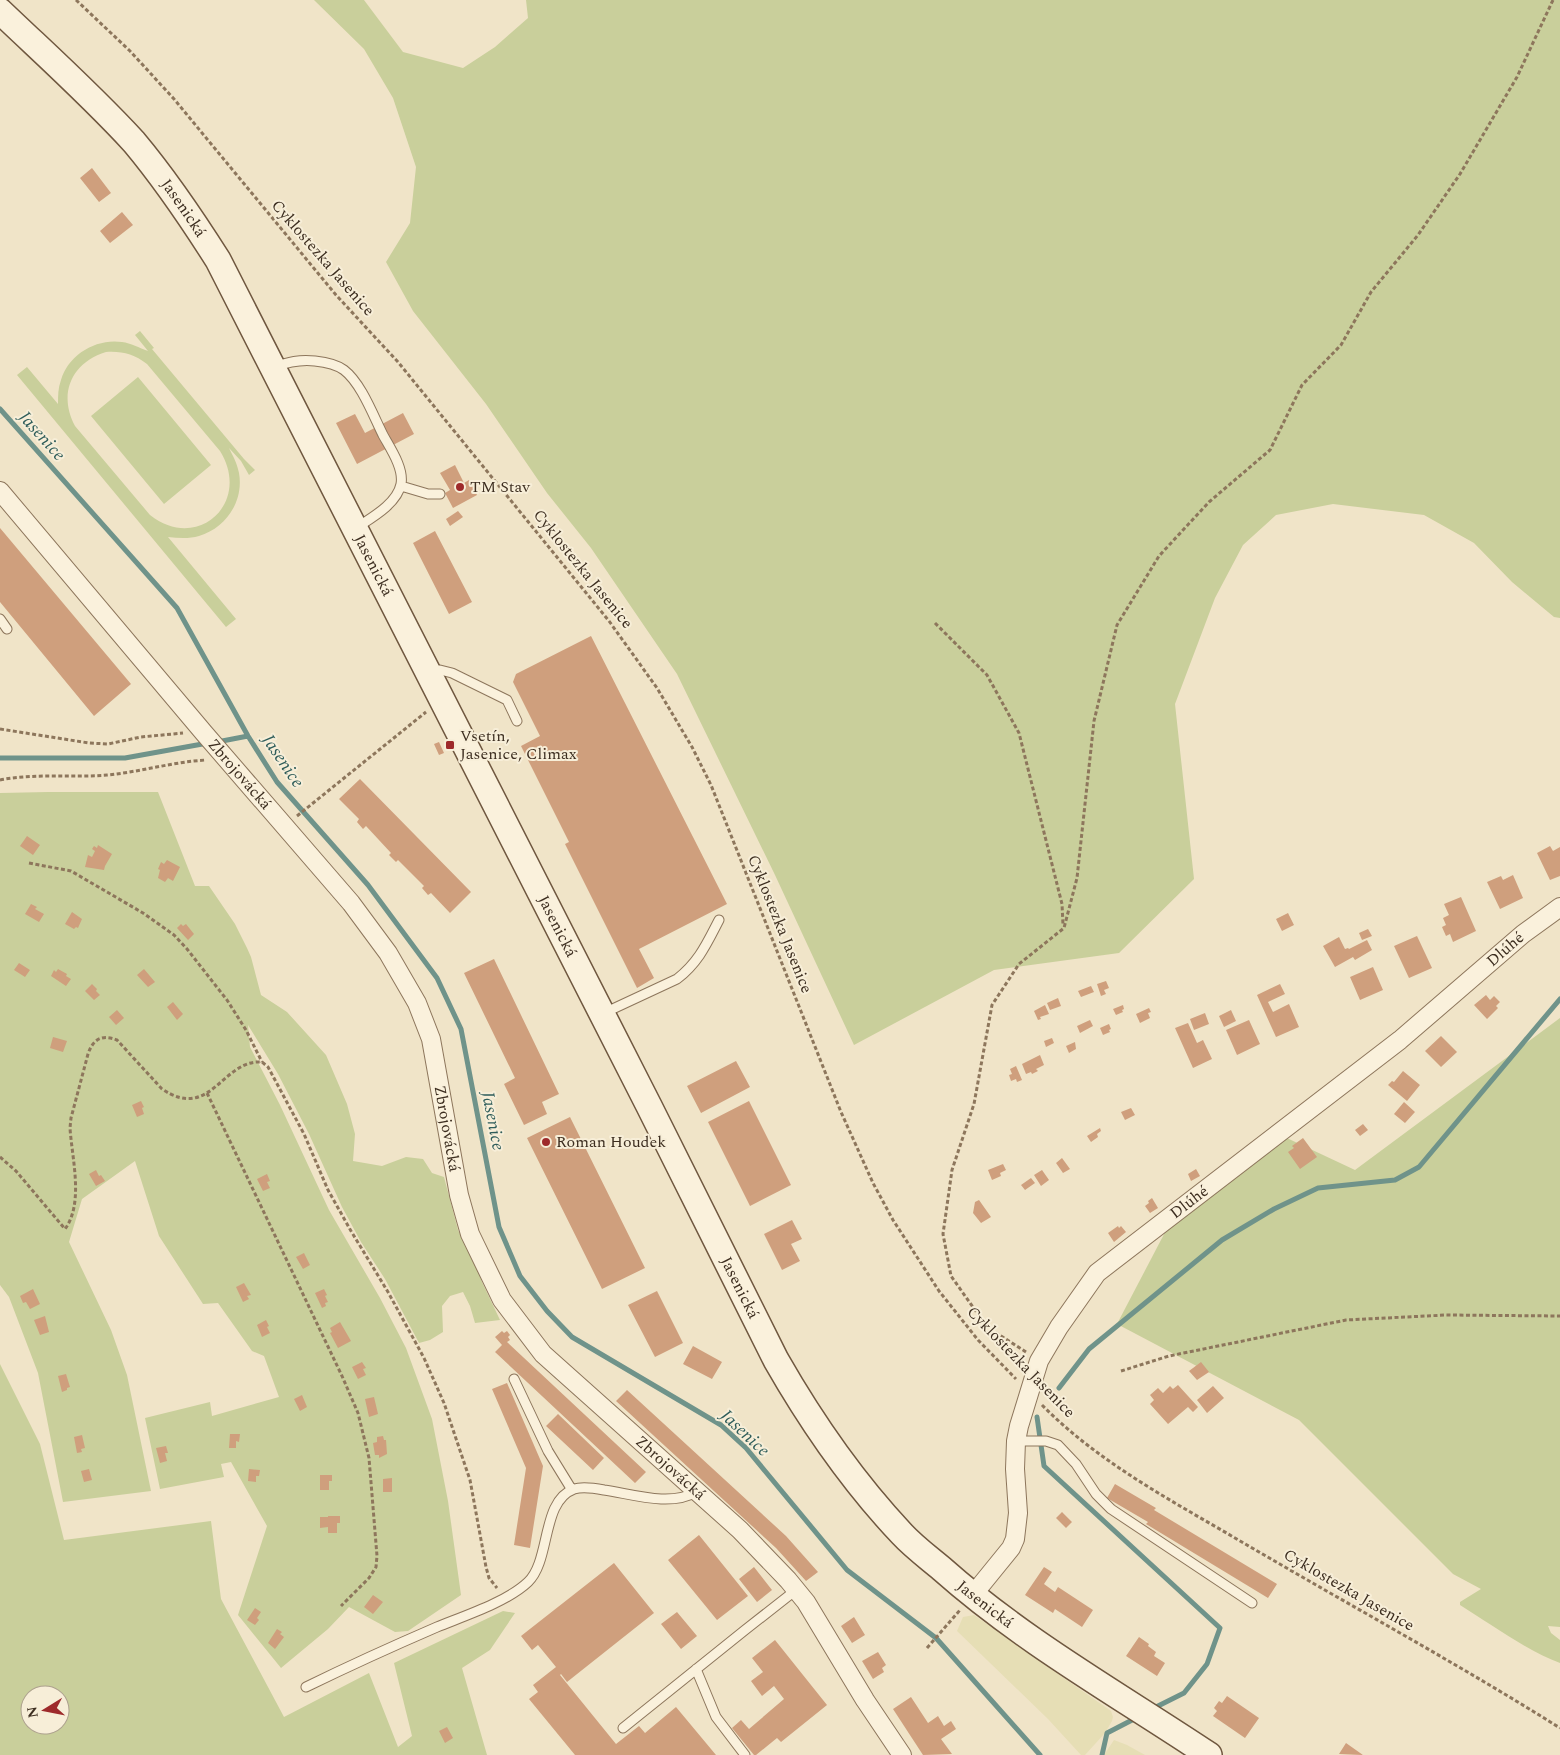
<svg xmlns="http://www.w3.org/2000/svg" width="1560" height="1755" font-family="Spectral,serif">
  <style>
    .farmland { fill: #e6deb5 }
    .green { fill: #c9cf9b; fill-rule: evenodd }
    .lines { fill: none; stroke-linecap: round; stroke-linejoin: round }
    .stream { stroke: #6f938a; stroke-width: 5 }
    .building { fill: #cf9f7d }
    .lane-casing { stroke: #8d765c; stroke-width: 11 }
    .street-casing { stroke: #8d765c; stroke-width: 20 }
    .secondary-casing { stroke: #6f573f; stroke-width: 28 }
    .path { stroke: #8d765c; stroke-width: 3; stroke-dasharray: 4 2.5; stroke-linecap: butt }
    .lane { stroke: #faf1dc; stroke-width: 9 }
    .street { stroke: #faf1dc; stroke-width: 18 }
    .secondary { stroke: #faf1dc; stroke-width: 25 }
    .poi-dot { fill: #9e2a2b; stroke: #f7eed8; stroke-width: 2 }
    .labels { text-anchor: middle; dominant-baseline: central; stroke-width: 4; stroke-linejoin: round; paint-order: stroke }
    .street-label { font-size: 16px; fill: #3d2e20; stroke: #f7eed8 }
    .poi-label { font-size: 16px; fill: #3d2e20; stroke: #f7eed8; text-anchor: start }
    .water-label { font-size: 18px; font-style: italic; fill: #2f5d5a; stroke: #f7eed8 }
  </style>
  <rect width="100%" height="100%" fill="#f0e4c8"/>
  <path class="farmland" d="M974,1615L1111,1711L1113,1717L1112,1721L1105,1733L1085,1755H1081L1048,1719L957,1631L963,1617Z
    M1114,1740L1127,1745L1145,1755H1104Z"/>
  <path class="green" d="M314,0H364L403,52L463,68L495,47L528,18L526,0H1560V618L1554,617L1512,582L1474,543L1424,515L1333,504L1276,515L1243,545L1215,598L1175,704L1194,879L1119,953L994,970L854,1045L775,875L677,674L591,548L547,493L486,404L413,311L386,262L410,223L416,167L393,98L364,49Z
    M140,331L154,348L152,349L244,459L255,470L249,475L241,461L229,448C233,456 237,463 239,473C244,501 226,528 199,536C189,539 178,538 168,537L236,619L226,627L17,375L27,367L58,404C58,396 58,388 61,380C68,355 96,338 122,342C131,343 139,348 148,351L135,335ZM106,352C122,351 134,354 147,364L220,451C252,502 198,553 150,515L75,426C58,394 71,363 106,352Z
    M138,377L211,465L164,504L91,416Z
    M48,792H158L195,886H209L235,924L247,948L251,957L261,995L287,1012L326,1055L347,1104L355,1134L353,1161L382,1166L406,1157L423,1159L432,1173L444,1177L458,1230L478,1270L482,1282L500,1320L475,1323L470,1306L463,1292L450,1296L442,1306L443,1332L430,1340L419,1343L385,1279L361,1242L342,1207L309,1134L278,1074L248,1025L250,1047L280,1105L329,1210L380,1298L406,1348L432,1419L448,1501L461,1595L408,1631L395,1632L349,1607L328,1629L281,1668L238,1615L267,1526L231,1462L221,1464L224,1477L160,1489L145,1418L210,1402L212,1416L279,1397L264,1356L252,1351L218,1303L203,1304L159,1236L135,1161L82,1199L69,1242L111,1330L127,1375L151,1491L63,1502L38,1373L9,1297L0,1285V793Z
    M1560,1018V1627L1548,1626L1551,1633L1560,1640V1663C1529,1652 1489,1623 1460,1605V1602L1481,1589L1453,1574L1299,1420L1117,1324L1184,1196L1274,1132L1355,1170Z
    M0,1364L40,1444L64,1540L211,1521L221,1599L284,1717L369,1673L398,1747L412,1736L394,1663L503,1611L515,1613L490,1650L462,1668L487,1755H0ZM30,1695H60V1725H30Z"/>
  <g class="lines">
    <path class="stream" d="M0,409L177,608L248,736L277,782L368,885L437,978L461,1029L499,1227L520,1276L547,1311L572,1337L721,1425L746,1448L847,1570L936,1638L1040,1755
      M217,742L248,736
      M0,758H125L208,743
      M1059,1388L1089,1349L1222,1240L1274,1209L1318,1188L1395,1180L1419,1167L1560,999
      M1037,1417L1044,1466L1220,1628L1207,1664L1184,1693L1152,1709
      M1102,1755L1107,1733L1136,1718"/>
  </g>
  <path class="building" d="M92,168L111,193L99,202L80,178Z
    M122,212L133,225L110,243L100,231Z
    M403,413L414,434L357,464L336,423L355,414L365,433Z
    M455,465L464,483L469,480L477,495L453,508L445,493L450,490L440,473Z
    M458,511L463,517L450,526L446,519Z
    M0,528L131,684L94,716L0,602Z
    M435,531L472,602L449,614L413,543Z
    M591,636L727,904L639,949L654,978L637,988L565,844L569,842L521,746L540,736L513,682L516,674Z
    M439,742L444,753L439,755L434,744Z
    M360,779L471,892L450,913L431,893L428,895L422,888L424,886L398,860L396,862L389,855L391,853L366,826L363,829L357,822L359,819L339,799Z
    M27,836L40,845L33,855L20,846Z
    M98,845L112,854L105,866L104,870L85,867L88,855L92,857L95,851L92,849L94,846L97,848Z
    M1550,846L1553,851L1560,847V876L1550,880L1537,853Z
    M167,860L180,867L173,881L168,878L165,882L158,878L160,870L158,869L161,862L164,864Z
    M1513,875L1523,898L1500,909L1487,882L1501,876L1503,880Z
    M1461,897L1476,931L1453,942L1450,934L1446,936L1442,927L1446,925L1443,918L1449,915L1444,904Z
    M31,904L37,907L35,909L44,914L39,922L25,914Z
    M72,912L82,919L78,928L76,927L74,929L65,924Z
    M1288,913L1294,925L1282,931L1276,919Z
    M181,924L183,926L186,924L194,934L188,940L177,928Z
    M1368,929L1372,936L1362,940L1359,933Z
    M1417,936L1432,968L1409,978L1394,946Z
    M1339,937L1345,949L1348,948L1349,949L1367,940L1372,950L1355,960L1353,957L1335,967L1323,946Z
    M494,959L559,1094L542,1102L547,1114L524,1125L504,1084L515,1078L464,973Z
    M19,963L30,970L25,977L14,970Z
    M1373,967L1383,990L1360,1000L1350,977Z
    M58,969L67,974L66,976L71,979L66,986L51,976L54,970L56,972Z
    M144,969L155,982L148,987L137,975Z
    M1106,981L1109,988L1104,990L1106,994L1101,996L1097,984Z
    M92,984L97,989L96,991L100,995L94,1000L85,991Z
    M1280,984L1285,994L1268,1002L1273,1012L1289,1004L1299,1027L1276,1037L1257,995Z
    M1091,986L1094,992L1081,997L1078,991Z
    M1486,995L1490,1000L1494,996L1500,1002L1496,1006L1498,1008L1487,1019L1474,1005Z
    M1058,998L1061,1006L1050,1010L1047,1003Z
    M173,1002L183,1014L177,1020L167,1007Z
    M1045,1005L1049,1014L1040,1017L1041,1019L1038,1020L1034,1011Z
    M1123,1005L1124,1009L1122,1010L1123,1012L1116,1015L1113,1009Z
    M1149,1008L1151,1012L1148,1013L1150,1018L1140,1023L1136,1014Z
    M117,1010L124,1018L116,1025L109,1017Z
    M1231,1010L1236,1021L1224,1027L1219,1016Z
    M1205,1013L1209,1024L1194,1030L1190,1019Z
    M1090,1020L1093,1026L1080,1033L1077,1026Z
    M1249,1020L1260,1044L1237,1055L1226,1030Z
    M1188,1023L1197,1043L1203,1040L1212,1059L1193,1068L1175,1028Z
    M1109,1024L1111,1029L1109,1030L1110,1032L1103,1035L1100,1028Z
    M1441,1036L1457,1052L1441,1067L1425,1051Z
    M53,1037L67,1041L63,1052L50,1048Z
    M1052,1038L1054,1043L1046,1047L1044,1041Z
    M1075,1042L1076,1049L1069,1053L1066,1046Z
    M1040,1055L1044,1065L1036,1069L1038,1071L1032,1074L1031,1072L1026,1074L1022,1064Z
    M736,1061L750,1087L701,1113L687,1086Z
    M1016,1066L1022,1080L1017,1082L1016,1079L1011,1081L1009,1075L1012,1074L1010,1069Z
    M1403,1071L1420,1085L1407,1101L1388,1085L1392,1081L1394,1082Z
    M141,1101L144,1107L142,1108L144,1114L137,1117L132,1105Z
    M749,1101L791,1185L750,1206L708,1122Z
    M1404,1102L1415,1112L1405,1123L1394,1114Z
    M1131,1108L1135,1115L1125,1120L1121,1112Z
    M570,1117L645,1268L602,1289L527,1138Z
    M1363,1124L1368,1130L1360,1136L1355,1130Z
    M1100,1128L1101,1131L1097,1134L1098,1137L1091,1142L1087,1136Z
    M1303,1138L1317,1157L1300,1169L1288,1152L1294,1148L1292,1146Z
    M1062,1158L1070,1169L1063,1173L1056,1163Z
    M1003,1164L1006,1170L1000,1173L1001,1176L992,1180L988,1170Z
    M1196,1169L1200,1176L1191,1181L1188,1174Z
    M96,1170L99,1176L101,1175L105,1181L96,1186L89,1174Z
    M1042,1170L1049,1180L1041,1186L1034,1175Z
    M267,1174L270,1181L267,1182L270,1188L263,1191L257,1179Z
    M1031,1178L1035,1183L1025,1190L1021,1185Z
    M1152,1198L1158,1208L1150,1213L1145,1206L1149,1203L1148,1201Z
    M979,1200L991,1217L981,1223L973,1213L975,1202Z
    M792,1220L802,1239L791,1244L800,1261L782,1270L764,1234Z
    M1118,1226L1119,1228L1121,1226L1126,1232L1114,1242L1108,1233Z
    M304,1253L310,1265L303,1269L296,1257Z
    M244,1283L251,1295L247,1296L249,1299L243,1302L236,1287Z
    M33,1289L40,1304L30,1309L26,1302L23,1303L20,1296Z
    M324,1289L327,1295L325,1296L328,1302L325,1303L326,1306L322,1308L315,1293Z
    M657,1291L683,1343L655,1357L628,1305Z
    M45,1316L49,1332L40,1335L34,1320Z
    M266,1320L269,1326L267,1327L270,1333L262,1337L257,1325Z
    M340,1322L351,1341L338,1348L330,1333L332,1332L330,1328Z
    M502,1331L504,1333L507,1331L510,1335L508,1337L510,1340L507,1342L646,1472L635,1483L495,1352L502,1345L495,1337Z
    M693,1346L722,1362L712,1379L683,1364Z
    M362,1362L366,1368L363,1369L366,1375L358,1379L352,1367Z
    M1201,1362L1209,1372L1197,1380L1189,1371Z
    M66,1374L70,1387L67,1388V1390L62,1392L58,1376Z
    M507,1383L543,1466L530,1548L514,1545L526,1468L492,1389Z
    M1178,1385L1198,1407L1193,1412L1188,1407L1168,1424L1150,1404L1154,1400L1150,1395L1158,1388L1163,1393L1170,1386L1173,1389Z
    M1213,1386L1224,1398L1207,1413L1197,1400Z
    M627,1390L786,1536L818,1572L806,1581L776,1548L616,1401Z
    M302,1395L307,1407L300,1411L294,1399Z
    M374,1397L378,1414L369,1417L365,1399Z
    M558,1414L604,1458L593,1470L546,1426Z
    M230,1434H240L239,1442L236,1441V1448H229Z
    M82,1435L85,1448L81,1449L82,1452L77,1453L74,1437Z
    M383,1436L384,1440H386L387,1454L379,1458V1455H375L373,1443L377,1442V1437Z
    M166,1446L168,1453H165L167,1461L160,1463L156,1448Z
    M89,1469L92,1480L84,1482L81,1471Z
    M249,1469L260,1470L259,1476H256V1482L248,1481Z
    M320,1475H332V1481H329V1490H320Z
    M392,1478V1492H383V1479Z
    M1115,1484L1156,1508L1154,1510L1277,1584L1268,1598L1146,1524L1148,1522L1107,1498Z
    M1062,1512L1072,1522L1066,1528L1056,1518Z
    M328,1516H340V1523H337V1533H328V1527L320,1528V1517H328Z
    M699,1535L748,1596L717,1620L668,1560Z
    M614,1563L654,1613L567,1682L561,1674L560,1675L616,1744L639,1726L645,1733L676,1707L716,1755H575L529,1699L538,1692L533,1685L556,1667L538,1645L532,1650L521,1636Z
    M754,1567L772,1590L757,1602L739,1579Z
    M1044,1567L1052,1572L1044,1584L1055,1592L1058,1587L1093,1610L1082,1627L1055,1609L1053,1613L1025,1595Z
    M373,1595L383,1602L373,1614L364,1607Z
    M255,1608L261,1612L257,1618L259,1620L255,1625L247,1620Z
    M677,1612L697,1636L681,1649L661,1624Z
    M854,1617L865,1635L852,1643L841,1626Z
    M277,1629L282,1632L280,1634L284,1637L275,1649L268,1643Z
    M1139,1637L1149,1644L1148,1646L1156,1652L1154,1656L1165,1663L1157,1676L1126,1656Z
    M775,1640L827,1705L781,1742L777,1738L756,1755H754L732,1728L741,1720L749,1729L784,1699L774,1686L762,1696L751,1681L763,1672L752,1658Z
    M878,1652L886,1665L882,1668L884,1672L873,1679L862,1661Z
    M1227,1696L1259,1718L1245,1738L1213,1716L1217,1711L1214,1708L1219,1701L1222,1703Z
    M911,1697L928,1723L938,1716L944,1726L951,1721L956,1729L941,1739L952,1754L923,1755L893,1709Z
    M447,1727L453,1738L445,1743L439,1731Z
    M1346,1743L1363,1755L1339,1754Z"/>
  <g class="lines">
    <g class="lane-casing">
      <path id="lane" d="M274,367C288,362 300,359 315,361C324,362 336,364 344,370C361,383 373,415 383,435C390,448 404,468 401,484C397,504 371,518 356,528
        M401,486L428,494H440
        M0,619L7,629
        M431,672L440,670L452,673L507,700L517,721
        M604,1013L677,979C699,962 707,943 719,920
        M514,1379L548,1451L572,1490
        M1016,1441H1046L1058,1445L1076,1464L1096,1494L1111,1509L1252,1603
        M696,1669L716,1717L745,1755
        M306,1687C349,1666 393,1646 437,1627C464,1616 507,1602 528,1582C551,1560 541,1501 574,1489C583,1486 594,1488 604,1490C632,1494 670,1507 696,1492
        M623,1728L745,1630L796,1590"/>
    </g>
    <g class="street-casing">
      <g id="street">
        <path id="s1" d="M0,491L204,733L351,903L388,953L417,1003L431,1039L459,1195L470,1234L502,1300L543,1354L740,1530L788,1580L806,1602L865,1700L902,1755"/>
        <path id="s2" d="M972,1596L1011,1548L1015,1539L1018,1513L1015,1469L1016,1441L1019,1426L1039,1361L1059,1327L1097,1273L1400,1040L1523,934L1560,907"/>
      </g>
    </g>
    <g class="secondary-casing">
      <g id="secondary">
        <path id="s3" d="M0,11C45,54 92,96 134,142C165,179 192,219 218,260L649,1106L776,1360C812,1423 852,1481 902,1534C914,1547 929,1558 942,1569C1023,1641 1119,1695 1209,1755"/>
      </g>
    </g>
    <path class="path" d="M76,0L130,51L174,99L336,295L398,362L609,621L657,688L692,747L711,785L841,1112L873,1183L893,1220L939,1291L978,1340L1016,1379
      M935,623L987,675L1019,733L1062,904L1063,925
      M0,729L89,743L108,744L141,737L183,733
      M0,780C35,773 72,778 107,775C140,772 172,762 206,760
      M297,816L426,712
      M29,863L71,871L143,913L174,935L187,949L227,1000L246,1030L262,1062
      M207,1093L342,1376L358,1413L369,1458L377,1556L376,1567L369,1578L341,1606
      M0,1157L16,1171L65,1229C84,1203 72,1159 70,1128L71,1118L88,1054C93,1039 102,1034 117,1040L162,1089C211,1122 222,1059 262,1062L268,1067L304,1134L328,1190L351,1231L388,1292L424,1358L444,1403L470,1480L486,1567L489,1578L497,1588
      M1026,1352L987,1327L951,1276L943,1234L952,1170L974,1104L992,1005L1019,964L1064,928L1077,878L1094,721L1117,625L1159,556L1209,502L1270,450L1302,385L1341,345L1371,292L1418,235L1460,174L1517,77L1553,0
      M1121,1371L1169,1356L1346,1320L1446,1315L1560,1316
      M1042,1405C1100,1464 1176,1503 1247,1545C1351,1606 1458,1664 1560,1728
      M927,1648L960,1610"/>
    <use href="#lane" class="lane"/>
    <use href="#street" class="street"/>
    <use href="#secondary" class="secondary"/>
  </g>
  <g class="poi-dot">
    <circle cx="460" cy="487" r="5"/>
    <rect x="445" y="740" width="10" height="10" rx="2.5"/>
    <circle cx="546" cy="1142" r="5"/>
  </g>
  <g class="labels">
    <g class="street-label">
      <text stroke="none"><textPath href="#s3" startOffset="270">Jasenická</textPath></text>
      <text transform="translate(323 258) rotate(49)">Cyklostezka Jasenice</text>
      <text stroke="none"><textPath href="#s3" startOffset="675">Jasenická</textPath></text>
      <text transform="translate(583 569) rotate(51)">Cyklostezka Jasenice</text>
      <text stroke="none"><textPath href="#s1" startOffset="371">Zbrojovácká</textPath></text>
      <text transform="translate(780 924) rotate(68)">Cyklostezka Jasenice</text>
      <text stroke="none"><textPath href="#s3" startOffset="1080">Jasenická</textPath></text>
      <text stroke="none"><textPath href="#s2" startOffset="880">Dlúhé</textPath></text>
      <text stroke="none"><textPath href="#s1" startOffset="791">Zbrojovácká</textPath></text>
      <text stroke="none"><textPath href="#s2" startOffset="475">Dlúhé</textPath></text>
      <text stroke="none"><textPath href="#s3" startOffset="1485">Jasenická</textPath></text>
      <text transform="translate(1021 1362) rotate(46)">Cyklostezka Jasenice</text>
      <text stroke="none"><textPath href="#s1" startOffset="1211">Zbrojovácká</textPath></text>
      <text transform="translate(1349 1590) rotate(30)">Cyklostezka Jasenice</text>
      <text stroke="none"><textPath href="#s3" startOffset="1890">Jasenická</textPath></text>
    </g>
    <g class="poi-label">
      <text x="470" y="487">TM Stav</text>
      <text x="460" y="736">Vsetín,<tspan x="460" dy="18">Jasenice, Climax</tspan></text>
      <text x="556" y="1142">Roman Houdek</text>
    </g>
    <g class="water-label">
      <text transform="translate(42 436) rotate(48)">Jasenice</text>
      <text transform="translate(283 761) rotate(56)">Jasenice</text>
      <text transform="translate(493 1121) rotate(79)">Jasenice</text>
      <text transform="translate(745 1433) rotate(43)">Jasenice</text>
    </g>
  </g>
  <g transform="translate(45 1710) rotate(260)"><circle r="24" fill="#f7eed8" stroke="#ada18e"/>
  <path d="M0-4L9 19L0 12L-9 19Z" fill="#9e2a2b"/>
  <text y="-8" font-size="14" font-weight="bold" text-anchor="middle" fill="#3d2e20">N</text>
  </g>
</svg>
